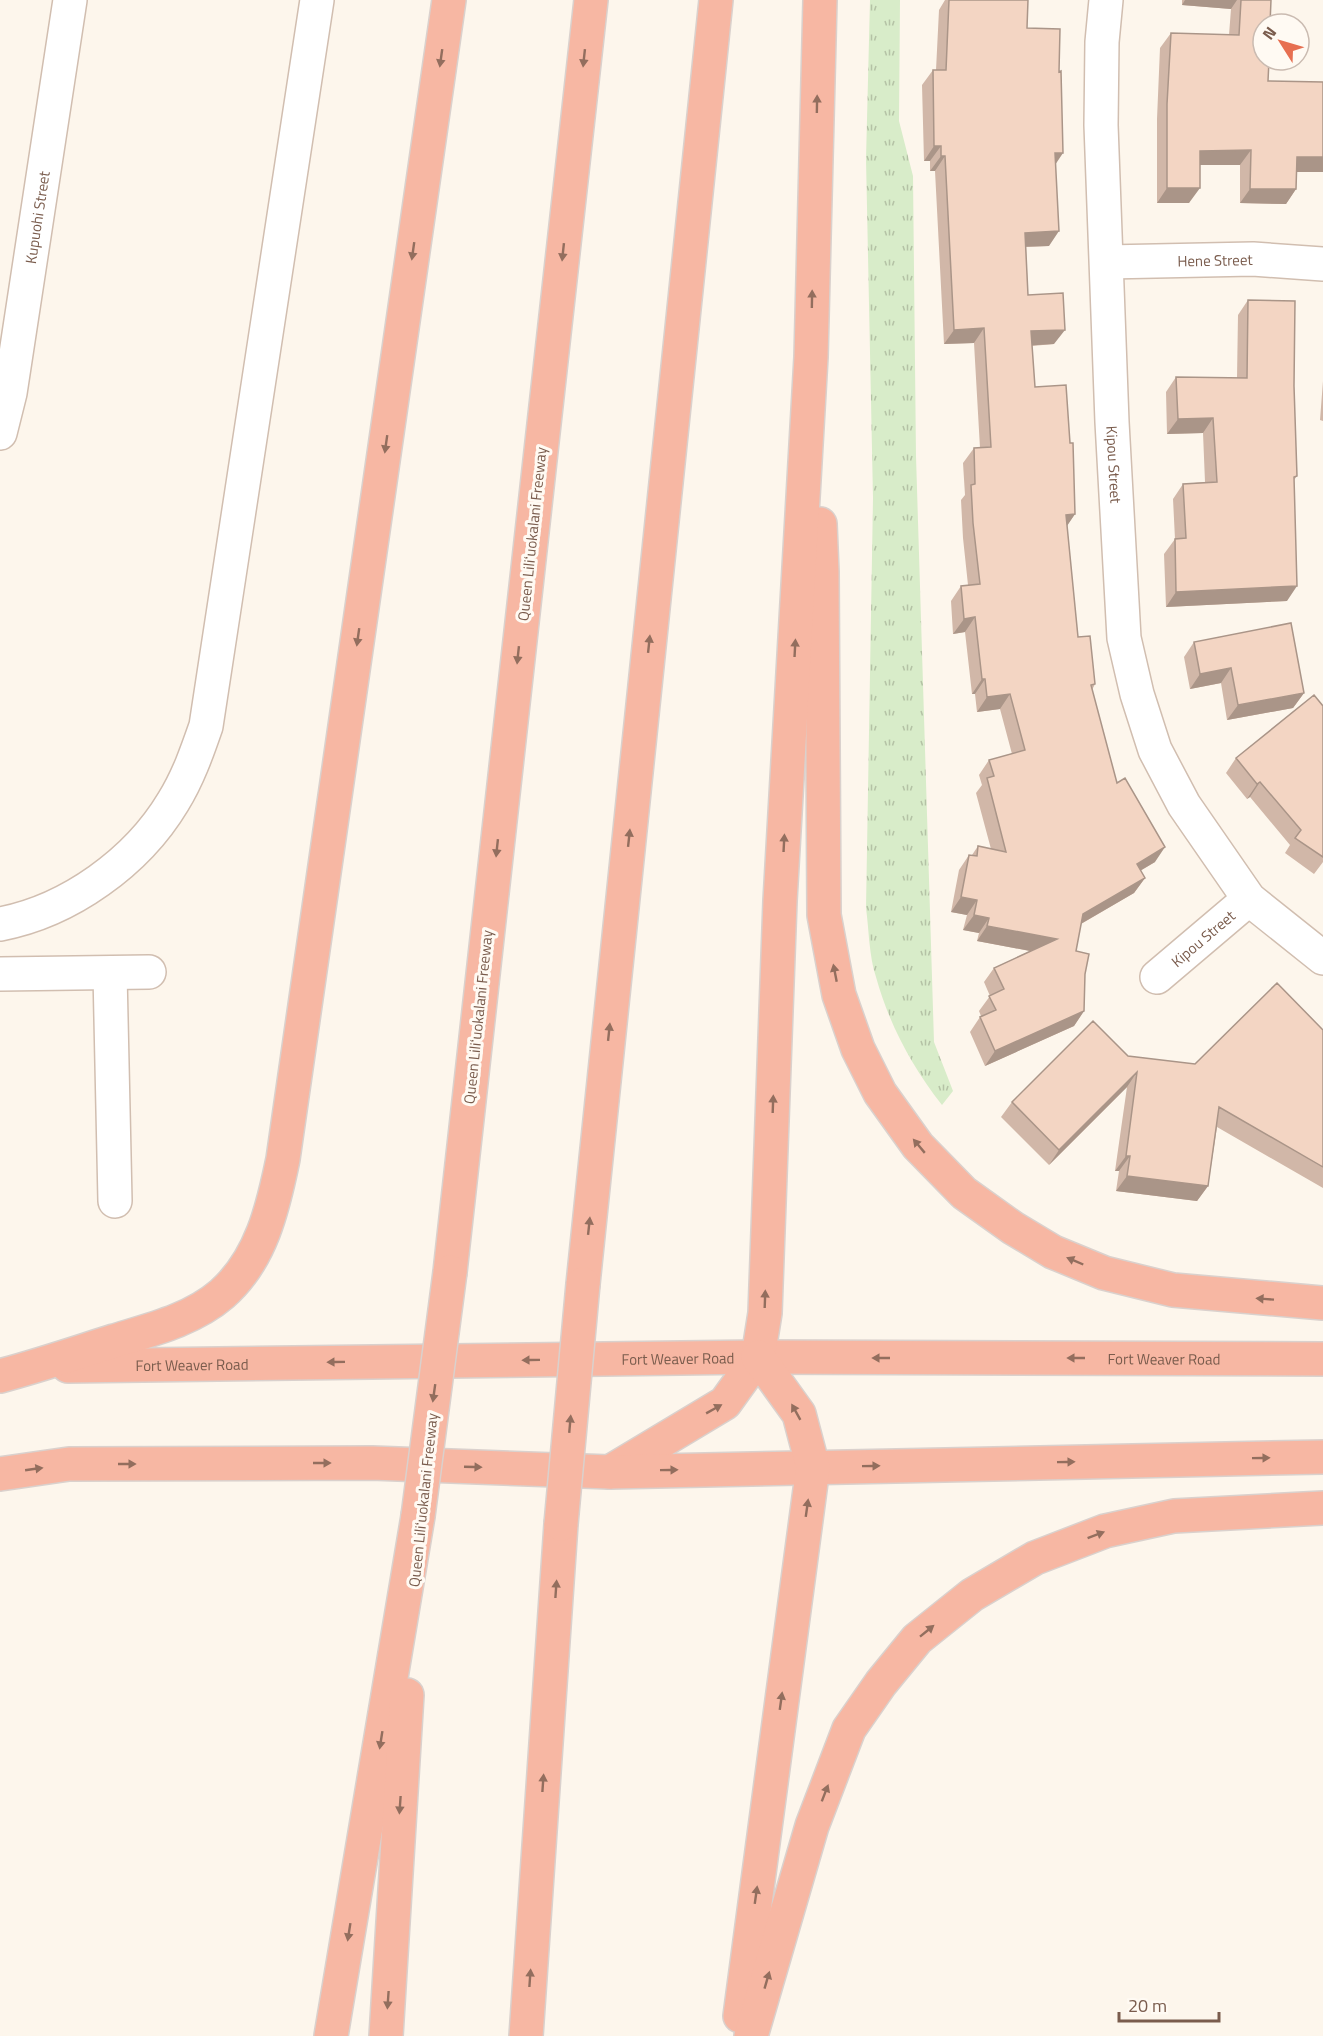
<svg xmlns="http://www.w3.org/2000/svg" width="1323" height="2036" font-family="'Titillium Web',sans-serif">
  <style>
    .grass { fill: url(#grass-tufts) }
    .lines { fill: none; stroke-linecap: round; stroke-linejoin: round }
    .minor-casing { stroke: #d1beb0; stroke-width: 36 }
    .highway-casing { stroke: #dad1cd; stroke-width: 36 }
    .minor { stroke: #fff; stroke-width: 33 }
    .highway { stroke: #f7b7a3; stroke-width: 33 }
    .highway-bridge-casing { stroke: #dad1cd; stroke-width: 36; stroke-linecap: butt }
    .highway-bridge { stroke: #f7b7a3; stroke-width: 33 }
    .wall { fill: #d1b7a8 }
    .shaded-wall { fill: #aa9588 }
    .building { fill: #f3d5c3; stroke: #aa9588; stroke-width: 1.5 }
    .oneway { fill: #936e5e }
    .labels { text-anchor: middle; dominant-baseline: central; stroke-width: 6; stroke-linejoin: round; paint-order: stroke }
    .street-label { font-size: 15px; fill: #7a5c4d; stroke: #fffaf3 }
  </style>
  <defs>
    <pattern id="grass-tufts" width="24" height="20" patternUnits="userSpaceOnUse" patternTransform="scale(1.5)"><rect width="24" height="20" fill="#d8ecc9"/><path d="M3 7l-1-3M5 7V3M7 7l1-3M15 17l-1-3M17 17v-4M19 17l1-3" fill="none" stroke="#b4c2a5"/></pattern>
  </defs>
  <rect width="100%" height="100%" fill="#fdf6ec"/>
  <path class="grass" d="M870,0H900L899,121L913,176L916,456L934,1042L953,1091L942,1105C912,1067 889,1024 876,977C869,956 869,930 866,908L873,498L866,159Z"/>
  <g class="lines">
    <g class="minor-casing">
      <g id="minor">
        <path id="s1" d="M1106,0L1102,42L1101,125L1112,422L1124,638L1137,694L1155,750L1184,805L1249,899L1323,958"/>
        <path id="s2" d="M1107,262L1253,259L1323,264"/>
        <path id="s3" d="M0,433L10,393L70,0"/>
        <path d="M0,924C69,911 137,862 173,802C188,778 197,752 206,726L317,0"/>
        <path d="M110,973L115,1201"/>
        <path d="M0,974L149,972"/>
        <path id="s4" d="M1157,977L1249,899"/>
      </g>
    </g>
    <g class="highway-casing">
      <g id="highway">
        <path d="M820,524L822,572L824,915L839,995L858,1049L880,1093L918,1146L964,1193L1013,1228L1053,1252L1104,1273L1173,1290L1323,1303"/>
        <path d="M450,1272L591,0"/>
        <path d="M583,1284L716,0"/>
        <path id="s5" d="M68,1366L758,1357L1323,1359"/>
        <path d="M0,1376C38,1366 76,1353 114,1341C150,1330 192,1320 222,1294C261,1260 273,1208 283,1159L449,0"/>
        <path d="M610,1472L725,1403L758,1357L765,1313L780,901L811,357L820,0"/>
        <path d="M0,1474L69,1464L372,1463L610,1472L1323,1457"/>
        <path d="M740,2016L813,1467L799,1414L758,1357"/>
        <path d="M331,2036L418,1516"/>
        <path d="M386,2036L407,1695"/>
        <path d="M526,2036L561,1524"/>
        <path d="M751,2036L812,1826L849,1729L881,1683L917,1639L972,1595L1035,1558L1105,1531L1174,1516L1323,1508"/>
      </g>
    </g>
    <use href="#minor" class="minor"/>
    <use href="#highway" class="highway"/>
    <g class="highway-bridge-casing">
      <path id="highway-bridge" d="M418,1516L450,1272
        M561,1524L583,1284"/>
    </g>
    <use href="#highway-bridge" class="highway-bridge"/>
  </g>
  <path class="wall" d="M945,0H1028L1027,28L1055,164L1049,246L1026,247L1028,295L1054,344L1032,346L1035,387L1070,443L1075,514L1067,525L1078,637L1095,684L1092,690L1117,783L1155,862L1140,871L1145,878L1134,893L1081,924L1076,951L1085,974L1084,1011L1074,1026L985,1066L970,1032L980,1017L981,1016L979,1011L990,996L984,982L994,968L1030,951L977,941L979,933L963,930L967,915L951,912L959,870L969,855H972L978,846L991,849L976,793L982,785L979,775L989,760L1012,754L1000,709L977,712L975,694H972L965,632L953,634L951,601L961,586L968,585L963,538L961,500L965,495L963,463L974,448H980L974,343L944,344L935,171H930V161H924L922,85L933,70H936L939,10Z
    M1182,0H1271L1268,81L1323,82V172H1297L1296,189L1286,204L1240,203V165H1200L1189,203H1157V119L1160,48L1171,33L1229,35L1231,9L1182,5Z
    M1248,300L1294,386L1297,476L1294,480L1287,601L1166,607L1164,554L1175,539L1173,499L1183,484L1205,482L1203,433L1167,434L1166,392L1176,377L1237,378L1238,315Z
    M1323,381V421L1320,420Z
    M1194,642L1304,693L1293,708L1227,720L1221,683L1190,689L1184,657Z
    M1323,706V862L1314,874L1285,853L1290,845L1250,797L1247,799L1226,773L1236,758Z
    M1323,1030V1188L1217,1127L1208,1186L1197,1201L1116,1191L1119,1171H1115L1127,1087L1049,1165L1001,1117L1012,1102L1128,1056L1195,1064Z"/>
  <path class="shaded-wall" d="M1185,0H1237L1231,9L1182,5Z
    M934,146H941L930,161H924Z
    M1251,150L1240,165H1190L1200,151Z
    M1055,153H1063L1053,168Z
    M941,156H945L935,171H930Z
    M1297,157H1323V172H1286Z
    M1167,188H1200L1189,203H1157Z
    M1250,189H1296L1286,204L1240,203Z
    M1059,231L1049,246L1015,247L1025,233Z
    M984,328L974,343L944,344L954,330Z
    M1065,330L1054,344L1021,346L1031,331Z
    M1213,418L1203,433L1167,434L1178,419Z
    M1075,514L1065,529L1066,515Z
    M1297,586L1287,601L1166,607L1176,592Z
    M975,617L965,632L953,634L964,619Z
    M1231,668L1221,683L1190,689L1200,674Z
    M982,679H985L975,694H972Z
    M1304,693L1293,708L1227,720L1238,705Z
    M1010,694L1000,709L977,712L987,697Z
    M1260,782L1250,797L1247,799L1257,784Z
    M1165,847L1155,862L1126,879L1137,864Z
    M1145,878L1134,893L1072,929L1083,914Z
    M961,897L977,900L967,915L951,912Z
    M974,915L989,918L979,933L963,930Z
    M987,926L1057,939L1046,954L977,941Z
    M1084,1011L1074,1026L985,1066L995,1051Z
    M1137,1072L1127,1087L1049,1165L1059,1150Z
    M1126,1156H1130L1119,1171H1115Z
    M1127,1176L1208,1186L1197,1201L1116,1191Z"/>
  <path class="building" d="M949,0H1028L1027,28L1060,29L1059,72L1061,71L1063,153H1055L1059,231L1025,233L1028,295L1063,293L1065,330L1031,331L1035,387L1066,385L1070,443H1073L1075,514L1066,515L1078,637L1090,636L1095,684L1091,685L1117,783L1125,778L1165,847L1137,864L1145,878L1083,914L1076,951L1089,954L1085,974L1084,1011L995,1051L980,1017L996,1010L989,996L1004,989L994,968L1057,939L987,926L989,918L974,915L977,900L961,897L969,855L977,856L978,846L1006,852L987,778L994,776L989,760L1025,750L1010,694L987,697L985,679H982L975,617L964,619L961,586L980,584L973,523L971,485L975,484L974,448L991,447L984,328L954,330L945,156H941V146H934L933,70H946Z
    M1241,0H1271L1270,24H1263V60H1269L1268,81L1323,82V157H1297L1296,189H1250L1251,150L1200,151V188H1167V104L1171,33L1239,35Z
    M1248,300L1295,301L1294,386L1297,476L1294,477L1297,586L1176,592L1175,539L1186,538L1183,484L1217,482L1213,418L1178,419L1176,377L1247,378Z
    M1291,623L1304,693L1238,705L1231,668L1200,674L1194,642Z
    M1314,695L1323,706V857L1295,838L1301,830L1260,782L1257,784L1236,758Z
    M1277,983L1323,1030V1167L1219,1107L1208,1186L1127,1176L1130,1156H1126L1137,1072L1059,1150L1012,1102L1093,1021L1128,1056L1195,1064Z"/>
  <defs><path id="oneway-solid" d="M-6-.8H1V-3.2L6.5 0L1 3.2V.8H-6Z" transform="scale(1.5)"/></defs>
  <g class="oneway">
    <use href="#oneway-solid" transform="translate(441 58) rotate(98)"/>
    <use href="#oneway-solid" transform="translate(584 58) rotate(96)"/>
    <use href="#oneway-solid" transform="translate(817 104) rotate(-89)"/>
    <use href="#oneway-solid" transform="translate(413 251) rotate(98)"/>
    <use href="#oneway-solid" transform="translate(563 252) rotate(96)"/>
    <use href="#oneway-solid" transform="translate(812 299) rotate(-89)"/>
    <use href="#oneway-solid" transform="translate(386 444) rotate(98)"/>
    <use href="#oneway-solid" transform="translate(358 637) rotate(98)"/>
    <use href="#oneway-solid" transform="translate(649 644) rotate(-84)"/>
    <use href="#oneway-solid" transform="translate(795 648) rotate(-87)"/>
    <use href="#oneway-solid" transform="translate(518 655) rotate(96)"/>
    <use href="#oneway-solid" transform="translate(629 838) rotate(-84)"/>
    <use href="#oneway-solid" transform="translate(784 843) rotate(-87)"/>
    <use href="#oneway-solid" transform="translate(497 848) rotate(96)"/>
    <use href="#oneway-solid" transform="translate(835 973) rotate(-101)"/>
    <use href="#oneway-solid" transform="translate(609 1032) rotate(-84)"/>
    <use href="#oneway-solid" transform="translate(773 1104) rotate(-88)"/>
    <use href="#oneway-solid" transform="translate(919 1146) rotate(-130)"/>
    <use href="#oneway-solid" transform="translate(589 1226) rotate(-84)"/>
    <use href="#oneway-solid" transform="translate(1075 1261) rotate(-157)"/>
    <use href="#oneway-solid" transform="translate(765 1299) rotate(-88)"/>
    <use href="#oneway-solid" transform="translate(1265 1299) rotate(-176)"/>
    <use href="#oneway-solid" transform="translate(881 1358) rotate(-180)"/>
    <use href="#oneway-solid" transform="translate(1076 1358) rotate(-180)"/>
    <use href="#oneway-solid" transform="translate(531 1360) rotate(179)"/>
    <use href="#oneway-solid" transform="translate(336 1362) rotate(179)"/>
    <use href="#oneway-solid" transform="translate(434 1393) rotate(98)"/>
    <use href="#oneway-solid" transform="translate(714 1409) rotate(-29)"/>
    <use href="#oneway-solid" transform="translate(796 1412) rotate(-119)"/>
    <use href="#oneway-solid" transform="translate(570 1424) rotate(-85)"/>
    <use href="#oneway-solid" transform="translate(1261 1458) rotate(-1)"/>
    <use href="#oneway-solid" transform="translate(1066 1462) rotate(-1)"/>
    <use href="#oneway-solid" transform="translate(322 1463)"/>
    <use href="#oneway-solid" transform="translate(127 1464)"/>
    <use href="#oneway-solid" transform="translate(871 1466) rotate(-1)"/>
    <use href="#oneway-solid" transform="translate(473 1467) rotate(2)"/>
    <use href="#oneway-solid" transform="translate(34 1469) rotate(-8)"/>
    <use href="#oneway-solid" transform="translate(669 1470) rotate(-1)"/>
    <use href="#oneway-solid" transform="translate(807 1508) rotate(-82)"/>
    <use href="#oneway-solid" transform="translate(1096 1535) rotate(-21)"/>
    <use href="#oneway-solid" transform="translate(556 1589) rotate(-86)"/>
    <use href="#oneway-solid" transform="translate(927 1631) rotate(-39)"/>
    <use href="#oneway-solid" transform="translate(781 1701) rotate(-82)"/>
    <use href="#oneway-solid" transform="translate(381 1740) rotate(99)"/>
    <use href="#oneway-solid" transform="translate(543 1783) rotate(-86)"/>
    <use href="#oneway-solid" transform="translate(825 1793) rotate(-69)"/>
    <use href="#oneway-solid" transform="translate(400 1805) rotate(94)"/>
    <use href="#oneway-solid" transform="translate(756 1895) rotate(-82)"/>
    <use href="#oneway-solid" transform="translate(349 1932) rotate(99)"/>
    <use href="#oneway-solid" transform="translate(530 1978) rotate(-86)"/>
    <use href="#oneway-solid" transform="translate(767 1980) rotate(-74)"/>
    <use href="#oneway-solid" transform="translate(388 2000) rotate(94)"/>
  </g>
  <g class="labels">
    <g class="street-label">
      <text stroke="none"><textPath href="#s3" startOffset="219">Kupuohi Street</textPath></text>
      <text stroke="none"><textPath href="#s2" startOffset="108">Hene Street</textPath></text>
      <text stroke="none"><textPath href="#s1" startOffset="465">Kipou Street</textPath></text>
      <text transform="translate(532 534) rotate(-84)">Queen Liliʻuokalani Freeway</text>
      <text stroke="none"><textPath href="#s4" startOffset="60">Kipou Street</textPath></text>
      <text transform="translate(478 1017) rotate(-84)">Queen Liliʻuokalani Freeway</text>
      <text stroke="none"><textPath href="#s5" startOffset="610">Fort Weaver Road</textPath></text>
      <text stroke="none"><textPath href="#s5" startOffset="1096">Fort Weaver Road</textPath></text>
      <text stroke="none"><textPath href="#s5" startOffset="124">Fort Weaver Road</textPath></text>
      <text transform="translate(423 1500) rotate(-84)">Queen Liliʻuokalani Freeway</text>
    </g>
  </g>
  <g transform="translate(1281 42) rotate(307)"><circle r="28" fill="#fffaf3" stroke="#cabbb1" stroke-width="1.5"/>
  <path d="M0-4.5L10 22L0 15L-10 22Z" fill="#e76f51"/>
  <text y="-9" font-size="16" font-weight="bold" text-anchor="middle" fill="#7a5c4d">N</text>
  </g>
  <path d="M1119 2012v9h100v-9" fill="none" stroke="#7a5c4d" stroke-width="3"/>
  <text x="1128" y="2012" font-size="18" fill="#7a5c4d" stroke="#fffaf3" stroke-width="4.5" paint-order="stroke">20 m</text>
</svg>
